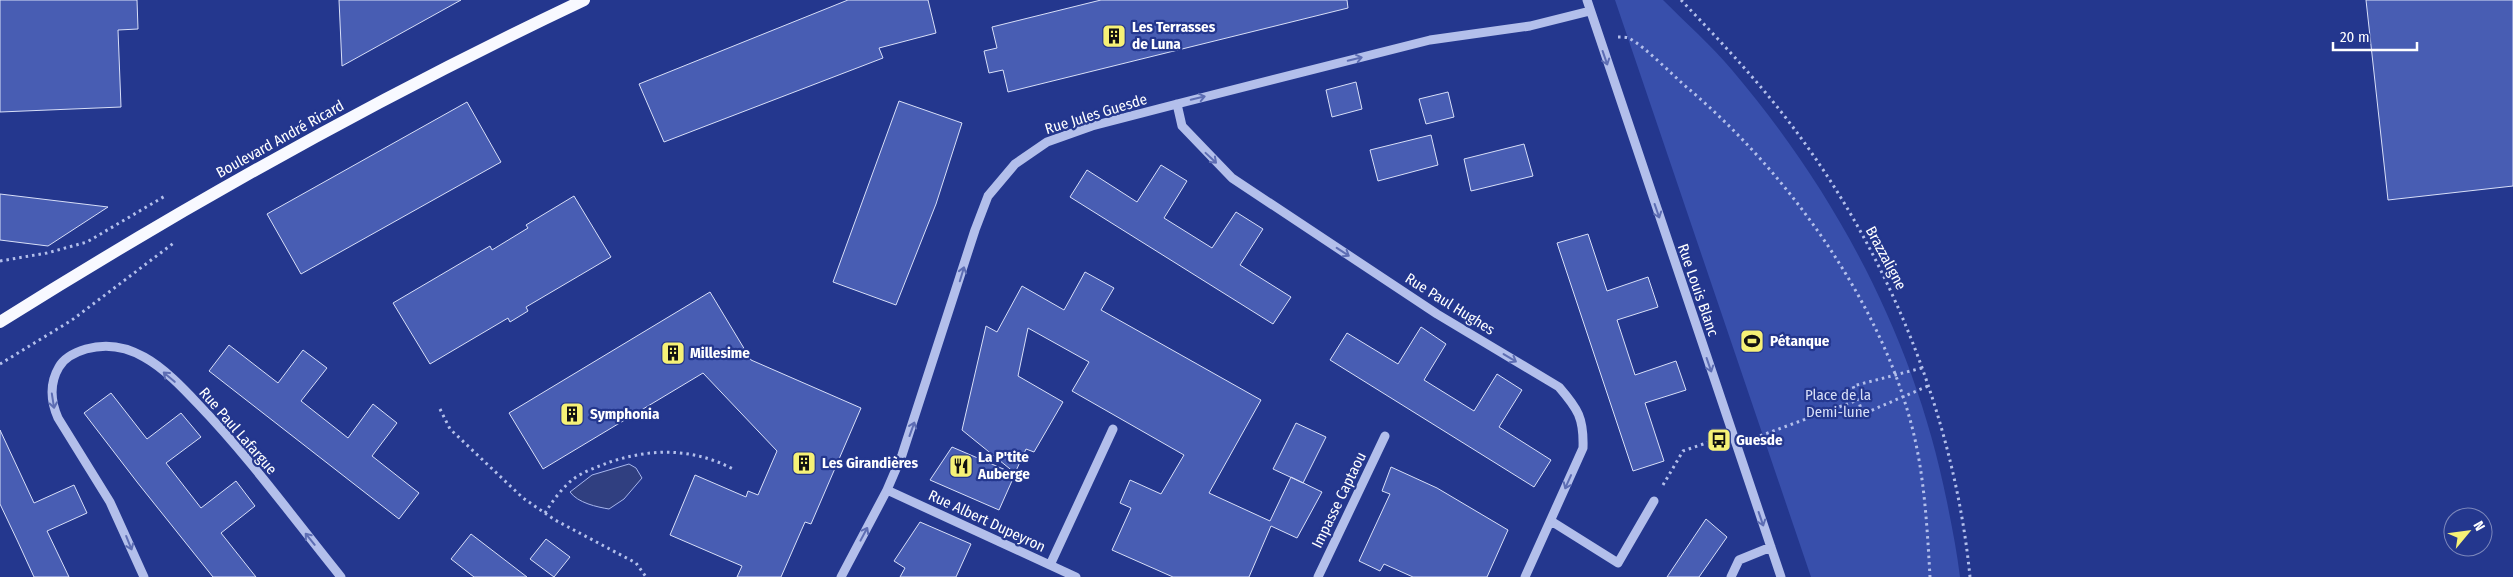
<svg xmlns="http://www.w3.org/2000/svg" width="2513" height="577" font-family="'Fira Sans Condensed',sans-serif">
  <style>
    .green { fill: #384fab }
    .water { fill: #303f80; stroke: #a7b6ec }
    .building { fill: #485db3; stroke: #d8dff8 }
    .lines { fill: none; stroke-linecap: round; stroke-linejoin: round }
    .path { stroke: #b3bfeb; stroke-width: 3; stroke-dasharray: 2.5 4; stroke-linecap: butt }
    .minor { stroke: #b3bfeb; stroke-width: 9 }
    .major { stroke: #f8f9ff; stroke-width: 12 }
    .oneway { stroke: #5d6db3 }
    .labels { text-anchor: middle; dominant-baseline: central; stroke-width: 4.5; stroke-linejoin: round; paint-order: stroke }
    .poi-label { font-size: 15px; font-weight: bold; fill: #fff; stroke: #24378e; text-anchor: start }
    .street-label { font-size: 15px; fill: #fff; stroke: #24378e }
    .park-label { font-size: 15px; fill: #d8dff8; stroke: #24378e }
  </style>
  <rect width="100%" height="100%" fill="#24378e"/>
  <path class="green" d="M1615,0H1663C1686,23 1711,45 1732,70C1838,195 1915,341 1947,502C1952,527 1957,552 1960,577H1811Z"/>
  <path class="water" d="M629,464L636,468L642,478L624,499L609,509C597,507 578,503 570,492L592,475Z"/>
  <path class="building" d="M0,0H137L138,29L118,30L121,107L0,112Z
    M339,0H461L342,66Z
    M848,0H928L936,33L879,48L883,58L664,142L639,84Z
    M1101,0H1347L1348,8L1008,92L1003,70L989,73L984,51L997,48L992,27Z
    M2366,0H2513V186L2388,200Z
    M1356,82L1362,109L1332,117L1326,90Z
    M1448,92L1454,117L1426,124L1419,99Z
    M899,101L962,123L936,204L896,305L833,282Z
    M467,102L501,162L301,274L267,214Z
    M1431,135L1438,165L1378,181L1370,150Z
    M1524,144L1533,176L1471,191L1464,159Z
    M1161,165L1187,181L1164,218L1212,248L1236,212L1263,229L1240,265L1291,297L1273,324L1070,197L1087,170L1137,202Z
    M0,194L108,207L48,246L0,240Z
    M574,196L611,257L526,307L528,311L510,322L508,318L430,364L393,303L490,246L492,250L528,228L526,225Z
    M1588,234L1607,291L1648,277L1658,307L1617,320L1635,375L1676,361L1686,390L1645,403L1664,461L1633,471L1557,243Z
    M1085,272L1114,288L1101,310L1261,400L1209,493L1270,521L1291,477L1322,492L1297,538L1271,526L1249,577H1173L1112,550L1131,508L1120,503L1130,480L1161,494L1184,455L1072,391L1089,362L1028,328L1018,376L1063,402L1034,452L1026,449L1015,473L962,430L986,326L997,332L1022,286L1064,310Z
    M710,292L751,360L861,408L811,524L805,522L781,577H737L742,566L670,535L695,475L746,497L748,491L758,495L777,451L703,373L543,469L509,413Z
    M1421,327L1446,344L1424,380L1474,411L1497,374L1522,390L1499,427L1551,460L1534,487L1330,360L1347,333L1398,364Z
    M229,345L278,383L303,350L327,368L301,401L348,438L373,404L397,423L372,456L419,493L399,519L209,371Z
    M111,393L147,439L181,413L201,437L166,463L201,508L236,481L255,506L221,533L256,577H213L137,482L84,413Z
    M1296,423L1326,437L1303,483L1273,469Z
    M0,430L34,503L74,485L87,513L47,531L69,577H34L18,542L0,504Z
    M952,447L1015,474L999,510L930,480Z
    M1391,467L1437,488L1508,530L1487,577H1413L1384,564L1380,571L1359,561L1390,494L1382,491Z
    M1706,519L1727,537L1699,577H1667Z
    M920,522L971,544L956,577H900L905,568L894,561Z
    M471,534L527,577H474L451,559Z
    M546,539L570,557L554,577L530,559Z"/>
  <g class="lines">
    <path class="path" d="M1681,0C1722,43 1763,86 1798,134C1891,259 1955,422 1970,577
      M1618,37C1622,37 1626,37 1629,38C1648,49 1672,75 1690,90C1785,171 1875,294 1909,416C1924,467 1927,524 1930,577
      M0,261L47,253L87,242L165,196
      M0,364L72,320L175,242
      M1922,368L1853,386L1863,414L1928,386
      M440,409L450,429L523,498L555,520L636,563L646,577
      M1754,438L1858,400
      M1663,485L1683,451L1712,441L1716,451L1720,450
      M545,513C552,502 561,489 572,480C582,472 597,467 610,462C652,448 693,448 733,469"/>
    <path class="minor" d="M1587,0L1781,577
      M1177,104L1182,126L1232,178L1437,314L1559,387C1578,409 1584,418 1583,448L1525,577
      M887,490L1076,577
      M1551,521L1618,563L1654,501
      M1050,565L1113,429
      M144,577L110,502L58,418C51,402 49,384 59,367C64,358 76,352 86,349C107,343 125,346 144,357C164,368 183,388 198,404C250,458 294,519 341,577
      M841,577L887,490L902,455L975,230L988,196L1015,164L1047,142L1092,126L1177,104L1430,40L1530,26L1590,11
      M1318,577L1385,436
      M1731,577L1739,560L1771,547"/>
    <path class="major" d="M0,322C188,204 383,95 584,0"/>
  </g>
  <defs><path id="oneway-shaft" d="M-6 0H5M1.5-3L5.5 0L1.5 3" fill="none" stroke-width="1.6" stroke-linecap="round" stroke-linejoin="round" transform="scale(1.25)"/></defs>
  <g class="oneway">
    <use href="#oneway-shaft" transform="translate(1605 58) rotate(71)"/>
    <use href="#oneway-shaft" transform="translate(1355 59) rotate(-14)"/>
    <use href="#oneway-shaft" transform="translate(1198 98) rotate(-14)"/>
    <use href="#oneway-shaft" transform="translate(1211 158) rotate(43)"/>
    <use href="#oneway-shaft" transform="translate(1657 211) rotate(71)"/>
    <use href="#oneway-shaft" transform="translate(1343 252) rotate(33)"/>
    <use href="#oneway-shaft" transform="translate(962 274) rotate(-73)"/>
    <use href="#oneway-shaft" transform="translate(1510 358) rotate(31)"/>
    <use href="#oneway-shaft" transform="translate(1709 365) rotate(71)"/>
    <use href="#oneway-shaft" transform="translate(169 377) rotate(-140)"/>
    <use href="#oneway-shaft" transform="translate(53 401) rotate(81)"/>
    <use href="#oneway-shaft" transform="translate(912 429) rotate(-70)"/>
    <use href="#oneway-shaft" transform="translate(1568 482) rotate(114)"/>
    <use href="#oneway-shaft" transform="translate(1761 519) rotate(71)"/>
    <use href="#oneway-shaft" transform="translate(864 534) rotate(-62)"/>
    <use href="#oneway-shaft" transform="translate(310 539) rotate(-129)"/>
    <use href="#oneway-shaft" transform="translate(129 543) rotate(68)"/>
  </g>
  <defs>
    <g id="building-square" transform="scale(1.25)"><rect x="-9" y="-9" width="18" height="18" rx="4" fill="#f6f176" stroke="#24378e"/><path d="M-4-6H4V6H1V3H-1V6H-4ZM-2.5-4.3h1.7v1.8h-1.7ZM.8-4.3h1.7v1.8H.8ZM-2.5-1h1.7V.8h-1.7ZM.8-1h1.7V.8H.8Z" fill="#111"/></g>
    <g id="stadium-square" transform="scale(1.25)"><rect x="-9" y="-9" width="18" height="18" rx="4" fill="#f6f176" stroke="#24378e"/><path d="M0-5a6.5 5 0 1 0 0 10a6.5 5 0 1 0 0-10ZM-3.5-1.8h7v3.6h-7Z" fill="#111"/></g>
    <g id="bus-square" transform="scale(1.25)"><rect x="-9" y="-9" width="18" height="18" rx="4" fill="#f6f176" stroke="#24378e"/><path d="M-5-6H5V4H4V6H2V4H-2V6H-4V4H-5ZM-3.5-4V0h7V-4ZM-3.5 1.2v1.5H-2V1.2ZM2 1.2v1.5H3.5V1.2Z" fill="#111"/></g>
    <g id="restaurant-square" transform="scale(1.25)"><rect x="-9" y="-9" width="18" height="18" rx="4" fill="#f6f176" stroke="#24378e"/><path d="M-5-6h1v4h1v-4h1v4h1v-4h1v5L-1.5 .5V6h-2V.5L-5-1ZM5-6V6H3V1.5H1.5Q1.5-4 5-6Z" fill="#111"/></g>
  </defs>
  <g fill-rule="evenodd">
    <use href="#building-square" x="1114" y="36"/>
    <use href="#stadium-square" x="1752" y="341"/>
    <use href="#building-square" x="673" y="353"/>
    <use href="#building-square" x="572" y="414"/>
    <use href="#bus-square" x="1719" y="440"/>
    <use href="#building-square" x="804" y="463"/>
    <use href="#restaurant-square" x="961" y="466"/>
  </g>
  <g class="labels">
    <g class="poi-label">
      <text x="1132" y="27">Les Terrasses<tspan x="1132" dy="17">de Luna</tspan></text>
      <text x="1770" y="341">Pétanque</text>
      <text x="690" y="353">Millesime</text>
      <text x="590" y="414">Symphonia</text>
      <text x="1736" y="440">Guesde</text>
      <text x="978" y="457">La P'tite<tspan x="978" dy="17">Auberge</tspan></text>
      <text x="822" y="463">Les Girandières</text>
    </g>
    <g class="street-label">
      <text transform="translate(1096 114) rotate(-17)">Rue Jules Guesde</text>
      <text transform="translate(280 139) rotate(-29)">Boulevard André Ricard</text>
      <text transform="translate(1886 258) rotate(62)">Brazzaligne</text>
      <text transform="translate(1698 290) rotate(71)">Rue Louis Blanc</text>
      <text transform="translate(1450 304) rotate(32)">Rue Paul Hughes</text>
      <text transform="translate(238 431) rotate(49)">Rue Paul Lafargue</text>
      <text transform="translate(1339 500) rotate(-64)">Impasse Captaou</text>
      <text transform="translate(987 521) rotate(25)">Rue Albert Dupeyron</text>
    </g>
    <g class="park-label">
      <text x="1838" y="395">Place de la<tspan x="1838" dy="17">Demi-lune</tspan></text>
    </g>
  </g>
  <g transform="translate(2468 532) rotate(61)"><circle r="24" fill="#24378e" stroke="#7c87bb"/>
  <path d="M0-4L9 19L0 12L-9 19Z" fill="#f6f176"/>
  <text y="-8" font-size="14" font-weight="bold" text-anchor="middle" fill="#ffffff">N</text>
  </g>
  <path d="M2333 42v8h84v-8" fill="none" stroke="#ffffff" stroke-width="2.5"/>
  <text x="2340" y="42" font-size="15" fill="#ffffff" stroke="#24378e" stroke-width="4" paint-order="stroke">20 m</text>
</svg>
